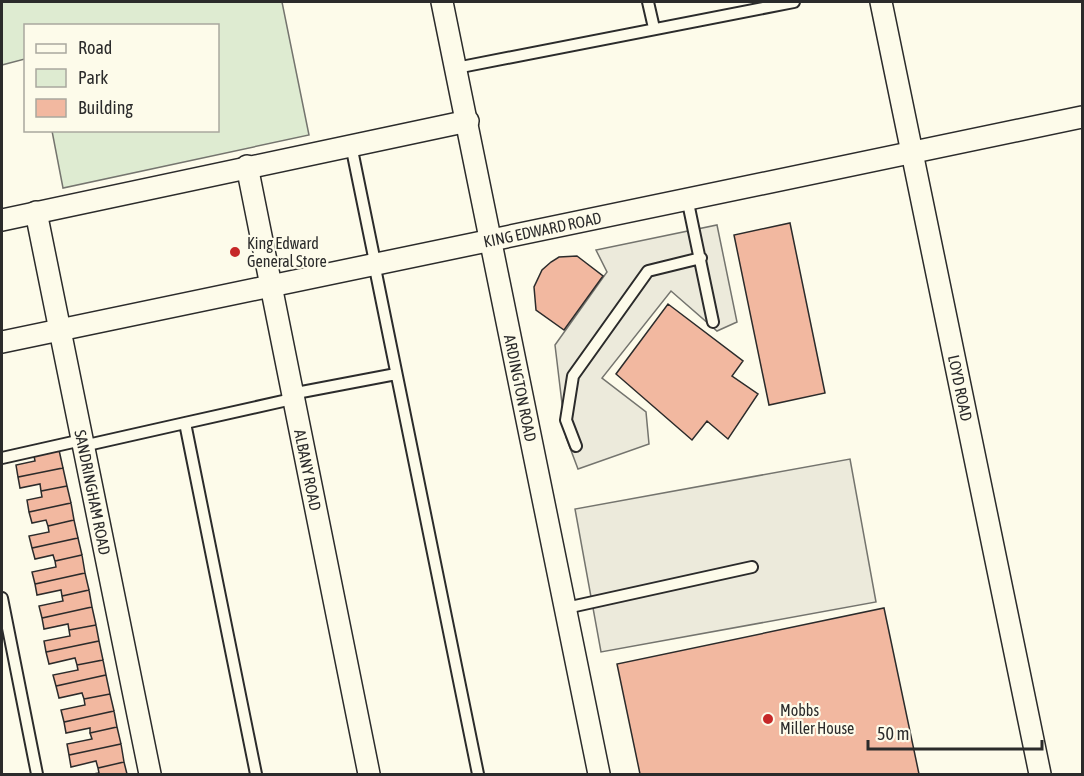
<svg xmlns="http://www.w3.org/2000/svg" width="1084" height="776" font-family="'Asap Condensed',sans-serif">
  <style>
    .green { fill: #deebd1; stroke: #74746e; stroke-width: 1.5 }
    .parking { fill: #eceadb; stroke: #74746e; stroke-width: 1.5 }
    .building { fill: #f2b8a0; stroke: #2b2b2b; stroke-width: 1.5 }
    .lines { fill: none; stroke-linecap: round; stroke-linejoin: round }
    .lane-casing { stroke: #2b2b2b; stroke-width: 14 }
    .street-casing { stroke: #2b2b2b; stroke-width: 24 }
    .lane { stroke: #fdfbea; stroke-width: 10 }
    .street { stroke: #fdfbea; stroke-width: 21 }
    .poi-dot { fill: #c62828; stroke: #fdfbea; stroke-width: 2 }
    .labels { text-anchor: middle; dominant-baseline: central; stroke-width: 4.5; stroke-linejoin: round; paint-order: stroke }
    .street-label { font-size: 16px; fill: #2b2b2b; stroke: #fdfbea }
    .poi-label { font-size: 16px; fill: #2b2b2b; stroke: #fdfbea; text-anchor: start }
  </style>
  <rect width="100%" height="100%" fill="#fdfbea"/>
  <path class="green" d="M2,2H282L309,135L63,188L52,131L218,130V26H26L25,59L2,65Z"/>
  <path class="parking" d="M717,225L737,322L717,331L671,291L602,378L646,412L649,444L578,469L566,437L555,345L607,272L596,250Z
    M850,459L876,602L601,652L575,509Z"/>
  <path class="building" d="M790,223L825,393L769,405L734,235Z
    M577,256L603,276L564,330L536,310L534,287L542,270L551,262L559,257Z
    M668,304L743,361L732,376L758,394L728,439L707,421L692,440L616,374Z
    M59,450L63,468L18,477L16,465L35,461L34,456Z
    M63,468L67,486L41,491L40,484L20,488L18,477Z
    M67,486L71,503L29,512L27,500L42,497L41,491Z
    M71,503L74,520L48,526L46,520L32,523L29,512Z
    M74,520L78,538L32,548L29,536L49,532L48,526Z
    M78,538L82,555L55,561L53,555L35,559L32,548Z
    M82,555L85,573L35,584L32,572L56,567L55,561Z
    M85,573L89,590L62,596L61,590L37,595L35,584Z
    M89,590L92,607L42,618L39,606L63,601L62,596Z
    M92,607L96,625L69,630L68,624L44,629L42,618Z
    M884,608L919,774H640L617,664Z
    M96,625L99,641L46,652L44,641L70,636L69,630Z
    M99,641L103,660L77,665L75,658L49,664L46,652Z
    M103,660L106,675L56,686L53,675L78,670L77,665Z
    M106,675L110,694L84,699L82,693L59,698L56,686Z
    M110,694L114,711L64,722L61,710L85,705L84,699Z
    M114,711L117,727L90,733V728L66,733L64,722Z
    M117,727L121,744L69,755L67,744L92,739L90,733Z
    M121,744L124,762L98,768L96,761L71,767L69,755Z
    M124,762L127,774H93L99,773L98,768Z"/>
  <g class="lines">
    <g class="lane-casing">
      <path id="lane" d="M648,2L654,28
        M456,68L794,2
        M351,145L375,262
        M687,198L713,322
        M374,263L478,774
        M291,394L396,374
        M185,423L292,399
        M83,446L185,423L256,774
        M576,446L566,420L573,376L648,271L701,258
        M2,458L82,440
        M2,598L37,774
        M566,608L752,567"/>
    </g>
    <g class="street-casing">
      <g id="street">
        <path id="s1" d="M442,2L599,774"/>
        <path id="s2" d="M881,2L1040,774"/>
        <path id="s3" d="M247,166L369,774"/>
        <path id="s4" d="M36,212L150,774"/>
        <path d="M2,220L468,121"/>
        <path id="s5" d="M2,342L1082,117"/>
      </g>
    </g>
    <use href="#lane" class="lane"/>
    <use href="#street" class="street"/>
  </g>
  <g class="poi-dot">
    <circle cx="235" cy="252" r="6"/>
    <circle cx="768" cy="719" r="6"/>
  </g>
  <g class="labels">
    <g class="street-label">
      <text stroke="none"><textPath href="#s5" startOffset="552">KING EDWARD ROAD</textPath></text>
      <text stroke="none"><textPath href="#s1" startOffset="394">ARDINGTON ROAD</textPath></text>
      <text stroke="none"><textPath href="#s2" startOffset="394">LOYD ROAD</textPath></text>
      <text stroke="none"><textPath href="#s3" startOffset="310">ALBANY ROAD</textPath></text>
      <text stroke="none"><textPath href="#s4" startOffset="286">SANDRINGHAM ROAD</textPath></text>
    </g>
    <g class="poi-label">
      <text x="247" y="243">King Edward<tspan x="247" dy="18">General Store</tspan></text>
      <text x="780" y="710">Mobbs<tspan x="780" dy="18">Miller House</tspan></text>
    </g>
  </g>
  <rect width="1084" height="776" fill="none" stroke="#2b2b2b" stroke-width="6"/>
  <rect x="24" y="24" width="195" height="108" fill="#fdfbea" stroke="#a9a89e" stroke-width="1.5"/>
  <rect x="36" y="44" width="30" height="9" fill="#fdfbea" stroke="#a9a89e" stroke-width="1.5"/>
  <text x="78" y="54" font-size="18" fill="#2b2b2b">Road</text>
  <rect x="36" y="69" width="30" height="18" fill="#deebd1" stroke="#a9a89e" stroke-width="1.5"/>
  <text x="78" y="84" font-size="18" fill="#2b2b2b">Park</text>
  <rect x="36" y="99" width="30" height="18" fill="#f2b8a0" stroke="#a9a89e" stroke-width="1.5"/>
  <text x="78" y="114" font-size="18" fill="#2b2b2b">Building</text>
  <path d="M868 740v9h174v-9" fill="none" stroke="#2b2b2b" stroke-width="3"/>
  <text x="877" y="740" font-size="18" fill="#2b2b2b" stroke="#fdfbea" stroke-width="4.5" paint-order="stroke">50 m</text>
</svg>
